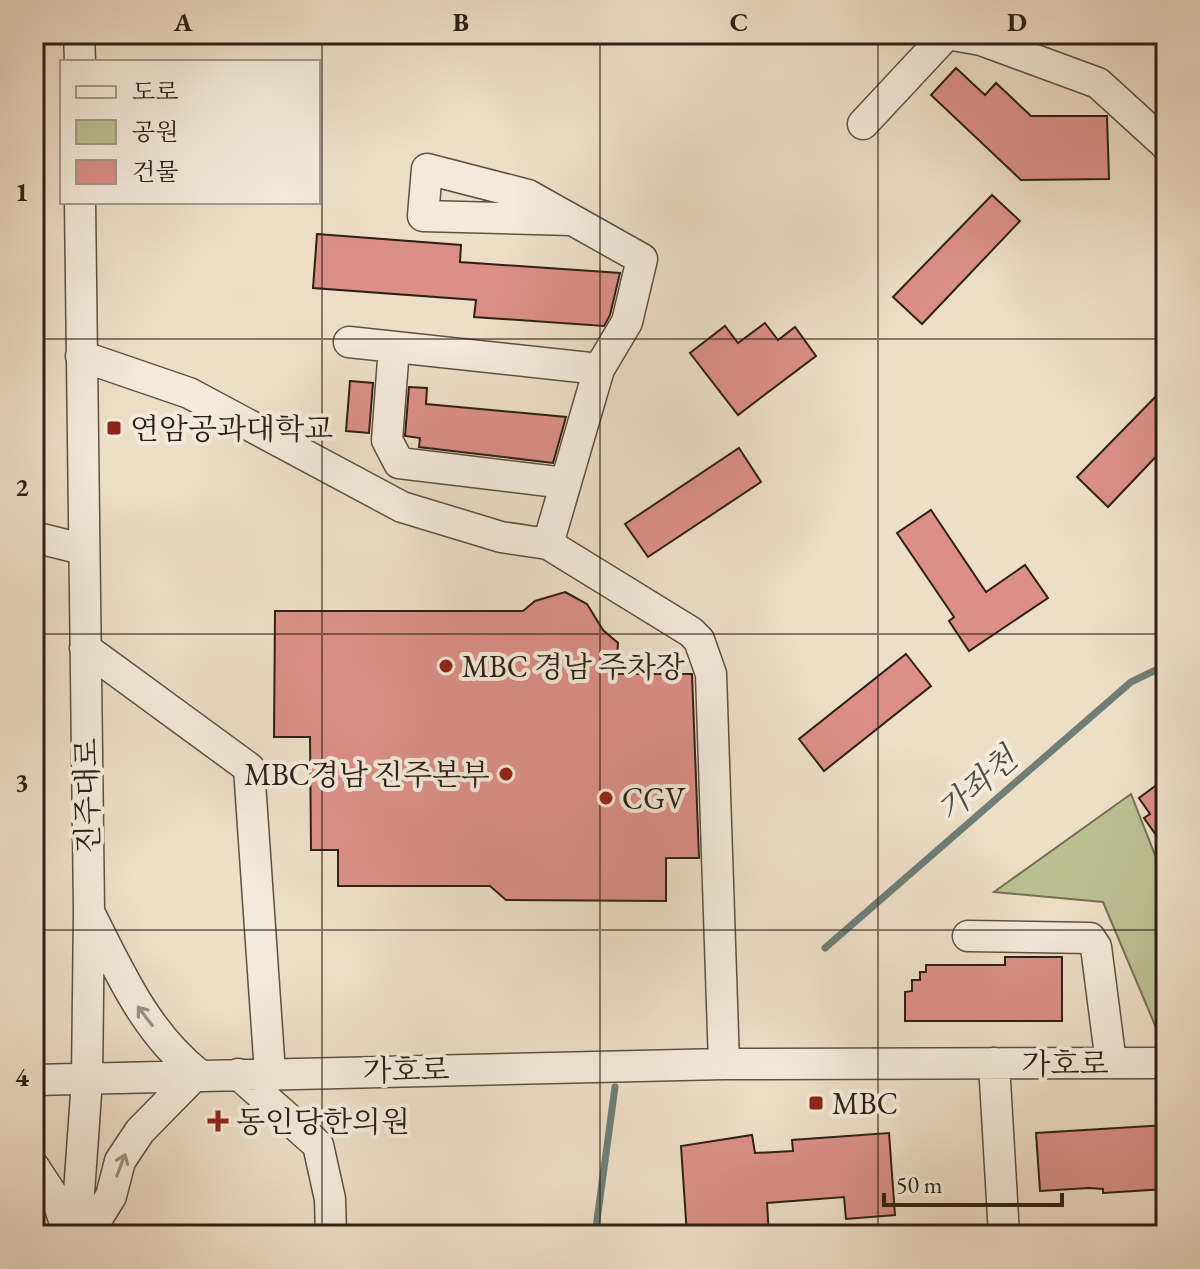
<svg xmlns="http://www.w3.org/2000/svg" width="1200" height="1269" font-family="'EB Garamond','Noto Serif KR',serif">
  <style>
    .green { fill: #bbc093; stroke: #757055; stroke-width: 2 }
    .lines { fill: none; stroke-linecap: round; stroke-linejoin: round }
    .stream { stroke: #6f7e76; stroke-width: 7 }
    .building { fill: #db8f87; stroke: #2f2017; stroke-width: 2 }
    .minor-casing { stroke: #5e5043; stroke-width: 33 }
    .minor { stroke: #f3eadb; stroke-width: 30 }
    .oneway { stroke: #9b8f83 }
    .grid { fill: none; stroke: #2f2017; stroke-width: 2; stroke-opacity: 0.55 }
    .poi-dot { fill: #8f2418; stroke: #f3eadb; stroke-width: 3 }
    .labels { text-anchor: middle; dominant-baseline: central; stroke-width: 8; stroke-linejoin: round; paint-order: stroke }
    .poi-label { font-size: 30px; fill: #2f2017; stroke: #f3eadb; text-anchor: start }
    .street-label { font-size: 30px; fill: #2f2017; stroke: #f3eadb }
    .water-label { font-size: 32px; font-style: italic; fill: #4f4f47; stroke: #f3eadb }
    .neatline { fill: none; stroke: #2f2017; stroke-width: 3 }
    .grid-label { font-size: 26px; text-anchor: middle; font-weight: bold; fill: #2f2017 }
  </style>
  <rect width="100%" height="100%" fill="#eddec7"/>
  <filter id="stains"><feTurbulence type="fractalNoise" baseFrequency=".0025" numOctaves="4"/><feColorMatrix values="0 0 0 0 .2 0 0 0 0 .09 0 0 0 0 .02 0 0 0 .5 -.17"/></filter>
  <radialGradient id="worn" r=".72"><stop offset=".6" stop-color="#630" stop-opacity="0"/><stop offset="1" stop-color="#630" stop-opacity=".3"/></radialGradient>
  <path class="green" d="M1131,794L1166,883V1030H1157L1103,902L994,892Z"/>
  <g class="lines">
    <path class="stream" d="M825,948L1131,682L1166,665
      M595,1235L615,1087"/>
  </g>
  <path class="building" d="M956,68L985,95L996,83L1031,116H1107L1109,179L1021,180L931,95Z
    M992,195L1020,221L922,324L893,297Z
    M317,234L461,245L460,262L620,273L610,315L604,326L474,317L476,300L313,288Z
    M765,323L778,340L795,327L816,356L738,415L690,353L725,326L738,343Z
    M350,381L373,383L369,433L346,431Z
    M1166,386V446L1108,507L1077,477Z
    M409,387L427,388L426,404L566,417L553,463L419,447L420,438L405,436Z
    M739,448L761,482L648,557L625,524Z
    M931,510L986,592L1025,565L1048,598L969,651L949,621L954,617L897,533Z
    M565,592L587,604L603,630L618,643L616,674H692L699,858H666V901L506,900L490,886H338V850H311L310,737H274L275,611H523L535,601Z
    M906,654L931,686L824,771L799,739Z
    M1166,778V849L1144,818L1150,814L1139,798Z
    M1005,957H1062V1021H905V992L912,991V980H920V972H926V965H1005Z
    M1166,1125V1189L1103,1193V1189L1089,1188L1040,1191L1036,1133Z
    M889,1133L895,1215L846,1219L844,1197L767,1203L769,1235H687L681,1146L752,1135L755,1153L793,1151L792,1140Z"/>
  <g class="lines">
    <g class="minor-casing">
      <path id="minor" d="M79,34L80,62
        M863,124L947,34L981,40L1098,83L1166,145
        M570,220L423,216L427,169L528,195L642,259L627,322L599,369
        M349,342L599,369L548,544
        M394,347L387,440L399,463L565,483
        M81,356L189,393L402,507L501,537L548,544L691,632L699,640L711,674L724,1064
        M34,537L82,549
        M85,648L249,768L270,1073
        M90,914C120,973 145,1031 197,1073
        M968,936L1090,938L1096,947L1111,1063
        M994,1063L1004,1235
        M238,1074L318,1145L330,1199L331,1235
        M34,1080L724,1064L1166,1063
        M34,1167L59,1205L69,1235
        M76,1235L87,1080L89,911L80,202
        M87,1235L111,1196L120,1161L140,1131L197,1073"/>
    </g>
    <use href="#minor" class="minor"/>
  </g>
  <defs><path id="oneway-shaft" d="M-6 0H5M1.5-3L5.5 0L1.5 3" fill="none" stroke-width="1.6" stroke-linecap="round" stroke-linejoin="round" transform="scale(2)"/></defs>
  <g class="oneway">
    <use href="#oneway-shaft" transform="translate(145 1016) rotate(-127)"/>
    <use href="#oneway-shaft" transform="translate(121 1165) rotate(-69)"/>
  </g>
  <path class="grid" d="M322,34V1235M600,34V1235M878,34V1235M34,339H1166M34,634H1166M34,930H1166"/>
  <g class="poi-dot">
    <rect x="106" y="420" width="16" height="16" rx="4"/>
    <circle cx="446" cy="666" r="8"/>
    <circle cx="506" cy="774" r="8"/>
    <circle cx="606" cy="798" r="8"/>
    <rect x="808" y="1095" width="16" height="16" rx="4"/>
    <path d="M214 1109h8v8h8v8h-8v8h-8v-8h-8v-8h8z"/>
  </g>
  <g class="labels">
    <g class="poi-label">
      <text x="130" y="428">연암공과대학교</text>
      <text x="462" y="666">MBC 경남 주차장</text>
      <text x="490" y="774" text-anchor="end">MBC경남 진주본부</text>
      <text x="622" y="798">CGV</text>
      <text x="832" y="1103">MBC</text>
      <text x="236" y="1121">동인당한의원</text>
    </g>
    <g class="street-label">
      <text transform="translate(87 796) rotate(-91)">진주대로</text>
      <text x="1065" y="1063">가호로</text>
      <text transform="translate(406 1070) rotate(-1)">가호로</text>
    </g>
    <g class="water-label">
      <text transform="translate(977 784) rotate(-41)">가좌천</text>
    </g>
  </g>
  <rect width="1200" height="1269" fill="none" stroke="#eddec7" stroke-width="88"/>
  <rect x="60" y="60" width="260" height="144" fill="#f3eadb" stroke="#a5998d" stroke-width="2"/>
  <rect x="76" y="86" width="40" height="12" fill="#f3eadb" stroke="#a5998d" stroke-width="2"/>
  <text x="132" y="100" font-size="24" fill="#2f2017">도로</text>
  <rect x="76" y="120" width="40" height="24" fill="#bbc093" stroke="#a5998d" stroke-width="2"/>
  <text x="132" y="140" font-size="24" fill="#2f2017">공원</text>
  <rect x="76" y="160" width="40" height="24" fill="#db8f87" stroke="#a5998d" stroke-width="2"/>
  <text x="132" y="180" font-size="24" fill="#2f2017">건물</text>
  <path d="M884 1193v12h178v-12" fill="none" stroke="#2f2017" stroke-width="4"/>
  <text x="896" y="1193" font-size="24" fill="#2f2017" stroke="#f3eadb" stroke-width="6" paint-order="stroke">50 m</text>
  <rect x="44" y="44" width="1112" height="1181" class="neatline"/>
  <g class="grid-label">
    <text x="183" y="31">A</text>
    <text x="461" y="31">B</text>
    <text x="739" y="31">C</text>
    <text x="1017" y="31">D</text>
    <text x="22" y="201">1</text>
    <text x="22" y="496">2</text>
    <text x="22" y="791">3</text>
    <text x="22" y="1086">4</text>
  </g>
  <rect width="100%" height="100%" filter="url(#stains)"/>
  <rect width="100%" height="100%" fill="url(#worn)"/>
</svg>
